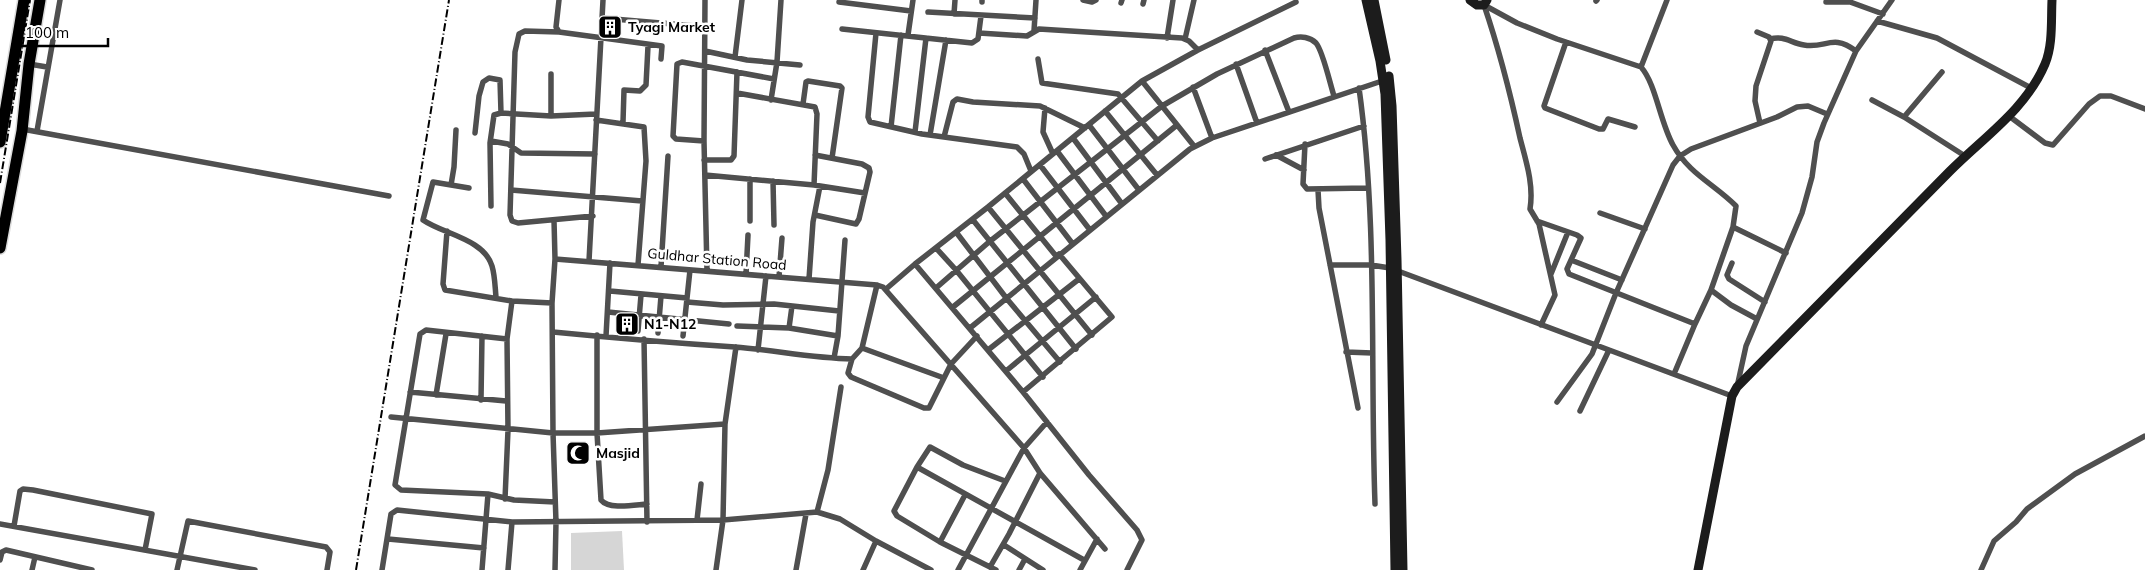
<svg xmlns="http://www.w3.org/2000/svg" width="2145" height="570" font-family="Mulish,sans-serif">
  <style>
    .green { fill: #d6d6d6 }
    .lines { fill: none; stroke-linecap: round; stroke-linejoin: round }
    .highway-casing { stroke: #dbdbdb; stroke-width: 14 }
    .street { stroke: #4f4f4f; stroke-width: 5.5 }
    .secondary { stroke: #1c1c1c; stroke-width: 9 }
    .highway { stroke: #000; stroke-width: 11 }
    .rail { stroke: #000; stroke-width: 2; stroke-dasharray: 8 2.5 1 2.5; stroke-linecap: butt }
    .labels { text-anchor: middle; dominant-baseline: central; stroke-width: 5; stroke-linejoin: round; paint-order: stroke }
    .poi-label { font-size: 14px; font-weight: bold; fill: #000; stroke: #fff; text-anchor: start }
    .street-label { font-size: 14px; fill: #000; stroke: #fff }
  </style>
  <rect width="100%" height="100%" fill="#fff"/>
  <path class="green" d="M622,531L624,570H571V533Z"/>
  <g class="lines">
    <g class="highway-casing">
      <path id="highway" d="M0,142L24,0
        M0,248L22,131L29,64L40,0"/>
    </g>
    <path class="street" d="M559,0L556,27L559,32L662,46L661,59
      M705,0L704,141L707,271
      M1083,0L1092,2L1096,0
      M1596,1L1597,0
      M839,2L911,11
      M982,2V0
      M1826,2H1850L1883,14
      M1121,3L1122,0
      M1143,4L1144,0
      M1484,5L1517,23L1557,39L1641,67C1656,84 1660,122 1673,145C1689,174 1714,184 1736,206L1733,227L1711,290L1695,324L1674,374
      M1484,5C1499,49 1510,92 1520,138C1526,161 1534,185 1530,209L1539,224L1555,295L1541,325
      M928,12L1035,18
      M954,14L955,0
      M602,18L696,26
      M1877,21L1937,38L2031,88
      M842,29L972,43L978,39L981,16
      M1034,31L1036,0
      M559,32L525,31L519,34L515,52L510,215L512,221L518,223L593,216
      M1757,32L1769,37L1771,41L1756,86L1755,101L1760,123
      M876,33L868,117L870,122L922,134L1017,147L1024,154L1031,171
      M979,33L1027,36L1039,29L1182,38L1189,41L1198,50
      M908,35L913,0
      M1167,38L1173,0
      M1185,39L1194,0
      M1770,39C1784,35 1791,43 1804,45C1826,49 1832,33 1856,51
      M1566,42L1544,106L1545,108L1599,129H1603L1608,119L1635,127
      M1265,50L1289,112
      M705,51L747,60L800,65
      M735,57L742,0
      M1038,59L1042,83L1118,94L1158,141
      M29,64L47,67
      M1236,64L1257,123
      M1641,67L1667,0
      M1142,81L1194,146
      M1193,87L1212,138
      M1359,88C1378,224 1370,367 1375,504
      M737,93L815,107L817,114L814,185
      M771,100L777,62L781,0
      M1872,100L1904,117L1965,156
      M803,104L806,82L808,81L840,86L842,88L832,158
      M1045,108L1043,132L1053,154
      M1105,111L1157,175
      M551,116V74
      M2009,116L2045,143L2053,145L2089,104L2100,96H2111L2145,109
      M1904,117L1942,72
      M596,120L644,127L646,161L638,265
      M623,122L624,90L640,91L646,85L648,46
      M1089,125L1139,190
      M891,127L901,35
      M22,129L389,196
      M456,130L454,167L451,185L469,188
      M37,131L60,0
      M915,132L926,38
      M475,133L479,96L483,82L489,78L500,80L501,113
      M930,135L946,40
      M944,137L953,102L957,99L973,102L1040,106L1085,128
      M1073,138L1122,204
      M491,141L508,144L521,153L595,154
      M704,141L676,139L673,136L677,64L682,62L774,79
      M1305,144L1303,184L1307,189L1367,188
      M1057,151L1106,216
      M1276,155L1304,170
      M1265,159L1364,126
      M704,160H731L734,156L737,72
      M1040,165L1090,230
      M705,175L814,185L865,193
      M1023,179L1072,243
      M773,181L774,225
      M451,185L433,182L423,220C443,234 484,239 492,266C495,276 495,287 496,297
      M511,190L642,201
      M1318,190L1319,208L1358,408
      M1005,193L1056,256
      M491,206L490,143L494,115L501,113L551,116L596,114
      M988,207L1092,335
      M1600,213L1645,229
      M815,215L856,224L859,219L870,172L869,168L862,164L815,155
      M554,220L555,259L552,303L553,433L556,522L555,570
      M973,220L1076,349
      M750,221V179
      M1537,221L1577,235L1581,238L1567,269L1569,274L1695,324
      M1733,227L1786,253
      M447,231L443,284L445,290L512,301L552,303
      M956,232L1007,299L1060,362
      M936,248L956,270L1043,377
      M555,259L877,285L883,287L1024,448L1040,473L1105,549
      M1571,260L1622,280
      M589,261L603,0
      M1732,263L1727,275L1729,279L1765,302
      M915,264L1023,392L1089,475L1137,530L1142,540L1127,570
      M1330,265H1371L1390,268L1732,396
      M661,267L668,156
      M746,274L748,235
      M1551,274L1568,232
      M779,277L782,238
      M809,279L813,222L820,186
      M877,285L862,348L944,378
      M936,288L989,242L1162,106L1217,74L1294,38C1301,36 1310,37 1316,43C1323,51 1330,84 1334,96
      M886,289L915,264L988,207L1142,81L1198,50L1296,2
      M1711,290L1731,305L1757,319
      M610,291L687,298
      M687,302L723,305L774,304L839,311
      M953,307L1177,125
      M608,312L729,324
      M737,326L789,328L838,336
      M789,328L792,306
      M970,328L1190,149L1212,138L1385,80
      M638,331L641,295
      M553,332C614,338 674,343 735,347C774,350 812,358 852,359L862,348
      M658,333L661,296
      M597,335V433L601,500C609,510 634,505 647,504
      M606,336L610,263
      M683,336L690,270
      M507,339L426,330L420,334L395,485L401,490L488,494L514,500L555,502
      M644,339L647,522
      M758,350L766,276
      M988,350L1079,279
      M1346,352L1372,353
      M834,358L838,336L845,240
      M852,359L848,373L851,377L924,408H929L951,364L977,336
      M1006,371L1096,297
      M1737,387L1746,346L1802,213L1812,177L1817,142L1824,123L1856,51L1892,0
      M410,392L506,401
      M1023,392L1112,317L1059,254
      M436,395L446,334
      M481,400L482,336
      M1557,402L1592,354L1616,293L1673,165L1680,156L1691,149L1777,117L1797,107L1808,106L1827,114
      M1580,411L1609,350
      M391,417L553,433H597L725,424
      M917,467L1084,560
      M505,499L508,430L507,339L512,301
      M817,512L828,470L841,387
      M697,520L701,484
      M0,524L255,570
      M14,526L20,491L23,489L33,490L152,514L145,550
      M388,539L484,548
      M940,542L965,495
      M1004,545L1043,570
      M0,560L2,552L6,550L92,570
      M990,567L1009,534L1040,473
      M32,570L35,557
      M177,570L188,521L326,547L330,552L327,570
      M382,570L391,514L397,510L512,522L723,520L817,512L840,519L876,541L931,570
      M482,570L488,494
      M508,570L512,522
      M716,570L723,520L725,424L736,347
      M796,570L806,514
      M863,570L876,541
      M958,570L1024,448L1047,422
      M996,570L940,542L897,516L894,511L917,467L930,447L963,465L1005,481
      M1019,570L1025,559
      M1080,570L1097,539
      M1981,570L1994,541L2016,522L2027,509L2075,474L2145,436"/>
    <path class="secondary" d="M1366,0L1380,61L1385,94L1390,240L1395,570
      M1374,0L1386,60
      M1470,0L1477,5H1484L1487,0
      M1389,76L1392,106L1397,260L1403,570
      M1698,570L1732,396L1737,387C1808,315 1879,243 1950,171C1984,137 2026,109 2045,64C2053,45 2051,21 2052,0"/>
    <use href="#highway" class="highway"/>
    <path class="rail" d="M0,183L30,0
      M356,570L449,0"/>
  </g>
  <defs>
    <g id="building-square" transform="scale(1.25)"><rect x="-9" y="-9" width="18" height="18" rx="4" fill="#000" stroke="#fff"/><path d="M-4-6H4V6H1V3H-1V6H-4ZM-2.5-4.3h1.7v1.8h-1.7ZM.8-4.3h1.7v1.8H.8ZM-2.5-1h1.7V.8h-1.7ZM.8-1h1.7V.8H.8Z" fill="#fff"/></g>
    <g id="mosque-square" transform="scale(1.25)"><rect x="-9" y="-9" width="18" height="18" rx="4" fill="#000" stroke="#fff"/><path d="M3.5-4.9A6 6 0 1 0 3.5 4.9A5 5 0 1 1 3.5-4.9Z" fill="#fff"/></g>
  </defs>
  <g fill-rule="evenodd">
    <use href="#building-square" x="610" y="27"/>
    <use href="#building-square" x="627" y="324"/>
    <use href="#mosque-square" x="578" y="453"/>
  </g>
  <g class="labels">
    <g class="poi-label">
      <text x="628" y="27">Tyagi Market</text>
      <text x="644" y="324">N1-N12</text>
      <text x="596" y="453">Masjid</text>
    </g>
    <g class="street-label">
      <text transform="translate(717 259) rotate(5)">Guldhar Station Road</text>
    </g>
  </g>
  <path d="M18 38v8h90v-8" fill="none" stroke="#000000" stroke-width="2.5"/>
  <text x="25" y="38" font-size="15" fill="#000000" stroke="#ffffff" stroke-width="4" paint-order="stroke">100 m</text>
</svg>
